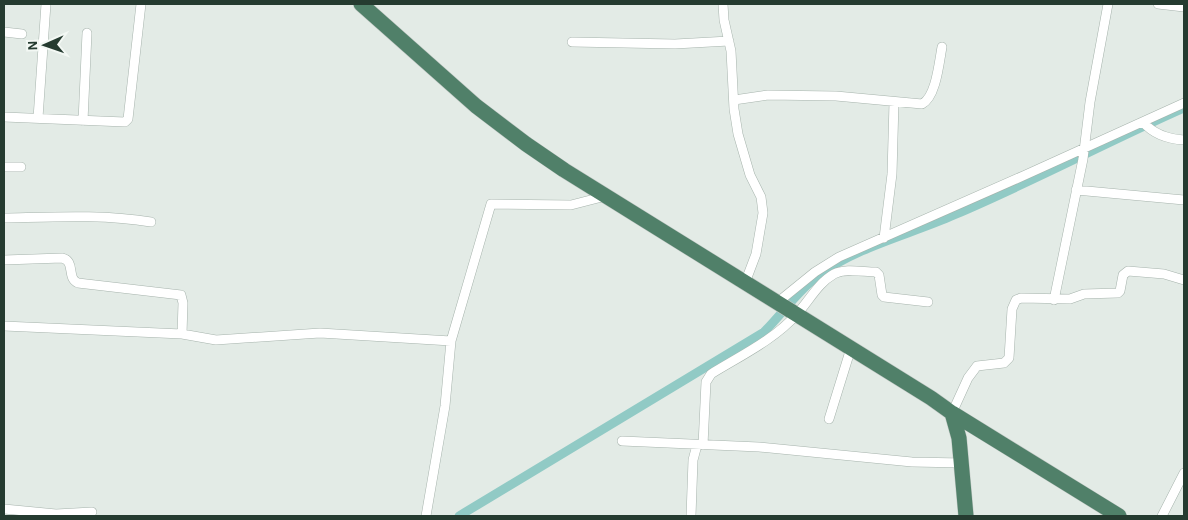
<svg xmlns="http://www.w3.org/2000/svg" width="1188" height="520" font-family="'Alegreya Sans',sans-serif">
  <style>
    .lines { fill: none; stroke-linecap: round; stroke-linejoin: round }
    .canal { stroke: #91cac5; stroke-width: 9 }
    .minor-casing { stroke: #a6b3ac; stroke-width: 10 }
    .trunk-casing { stroke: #c2c8c5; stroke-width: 16 }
    .minor { stroke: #fff; stroke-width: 9 }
    .trunk { stroke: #508069; stroke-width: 15 }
  </style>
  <rect width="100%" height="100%" fill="#e3ebe6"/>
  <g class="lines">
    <path class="canal" d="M459,516L764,332C783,313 798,290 819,275C859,246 909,235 954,215C1032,182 1107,142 1184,108"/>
    <g class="minor-casing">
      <path id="minor" d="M723,4L724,20L731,51L734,109L738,134L750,175L761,197L763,213L756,254L745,283
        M1158,4L1184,7
        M4,32L22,34
        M572,42L675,44L729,41
        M734,100L768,95L836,96L922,104C936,97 939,63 942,47
        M4,117L125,122L128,119L141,4
        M38,118L46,4
        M83,121L87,33
        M1143,122C1154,135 1168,139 1184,140
        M4,167H21
        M1076,190L1184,200
        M4,218C53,217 102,214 151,222
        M884,238L892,174L894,102
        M4,260L62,258C76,261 66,278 78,283L181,295L183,303L182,334
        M1054,300L1083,159L1090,102L1108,4
        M778,302L815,272L839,257L1023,176L1184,103
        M4,326L182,334L216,340L320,333L451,341
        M952,413L968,378L977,366L1004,363L1009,358L1012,309L1016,300L1021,298L1070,299L1084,294L1118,293L1120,291L1123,275L1128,271L1164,274L1184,280
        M829,419L851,348
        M622,441L759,447L912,462L962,463
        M703,445L706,382L711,374C740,356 774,340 797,314C809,301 818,283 834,274C845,268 863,272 876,272L879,275L882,295L884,297L928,302
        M4,509L56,514L92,512
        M426,516L445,406L451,341L491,204L571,205L606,196
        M691,516L693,460L697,445
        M1162,516L1184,473"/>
    </g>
    <g class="trunk-casing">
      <path id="trunk" d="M361,4L476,106L526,144L564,170L931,398L952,413L1119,516
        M952,413L959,438L966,516"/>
    </g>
    <use href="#minor" class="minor"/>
    <use href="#trunk" class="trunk"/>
  </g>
  <rect width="1188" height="520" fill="none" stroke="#253b30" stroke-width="10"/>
  <g transform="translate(45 45) rotate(268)" stroke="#f3f8f4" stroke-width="4" paint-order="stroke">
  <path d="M0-4L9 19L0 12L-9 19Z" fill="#253b30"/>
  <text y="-8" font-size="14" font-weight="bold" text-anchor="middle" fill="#253b30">N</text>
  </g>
</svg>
